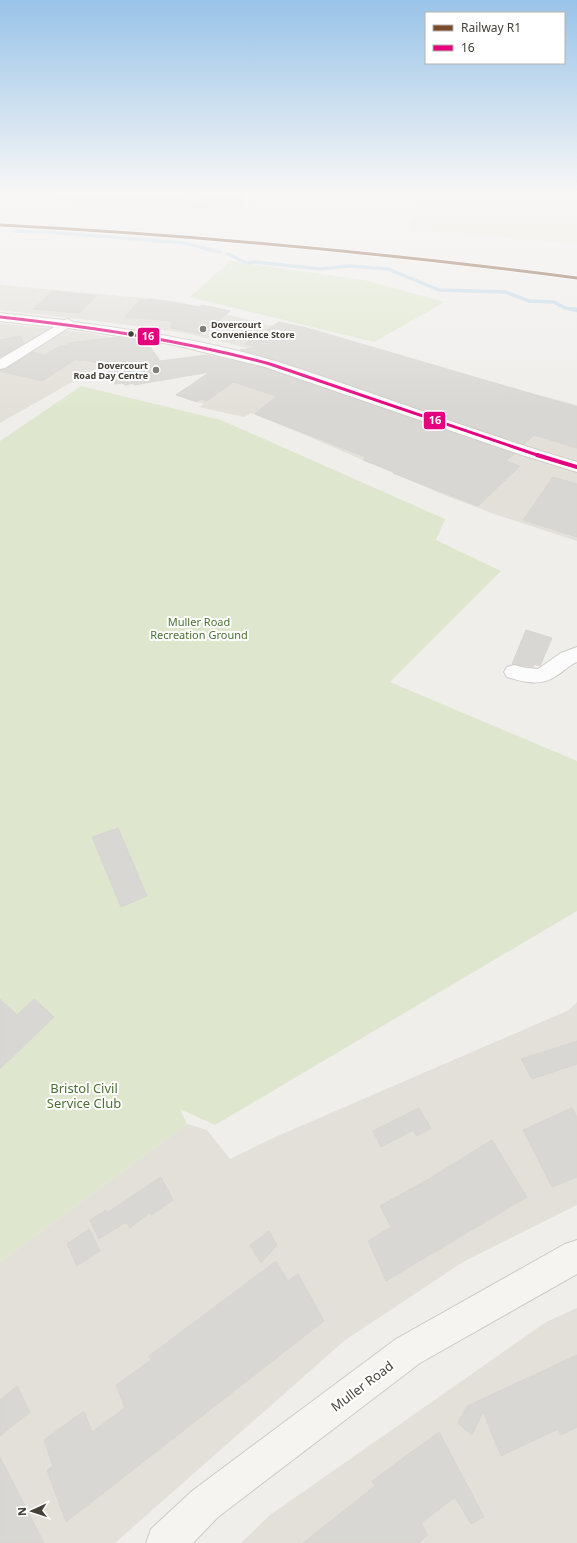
<svg xmlns="http://www.w3.org/2000/svg" width="577" height="1543" font-family="'Noto Sans',sans-serif">
  <style>
    .residential { fill: #e3e0d9 }
    .commercial { fill: #eee7dc }
    .green { fill: #dee7ce }
    .lines { fill: none; stroke-linecap: round; stroke-linejoin: round }
    .stream-far1 { stroke: #c0d9e8; stroke-width: 3.5 }
    .stream { stroke: #c0d9e8; stroke-width: 4.5 }
    .building { fill: #d9d7d3; stroke: #d8d5d1 }
    .street-casing { stroke: #ceccc9; stroke-width: 2 }
    .secondary-casing { stroke: #cecbc3; stroke-width: 2 }
    .street { fill: #fdfcfc; fill-rule: evenodd }
    .secondary { fill: #f5f4f0; fill-rule: evenodd }
    .bus-1-far1-casing { stroke: #fff; stroke-width: 5 }
    .bus-1-casing { stroke: #fff; stroke-width: 6 }
    .bus-1-far1 { stroke: #e5007d; stroke-width: 3 }
    .bus-1 { stroke: #e5007d; stroke-width: 4 }
    .rail-1-casing { stroke: #fff; stroke-width: 4.5 }
    .rail-1 { stroke: #7a4b2a; stroke-width: 3 }
    .poi-dot { fill: #817d77; stroke: #fff; stroke-width: 1.5 }
    .bus-dot { fill: #454038; stroke: #fff; stroke-width: 1.5 }
    .labels { text-anchor: middle; dominant-baseline: central; stroke-width: 4; stroke-linejoin: round; paint-order: stroke }
    .far-poi-label { font-size: 9px; font-weight: bold; fill: #454038; stroke: #fff; text-anchor: start }
    .park-label { font-size: 11px; fill: #4a7032; stroke: #fff }
    .near-park-label { font-size: 13px; fill: #4a7032; stroke: #fff }
    .near-street-label { font-size: 13px; fill: #454038; stroke: #fff }
    .line-badge { stroke: #fff; stroke-width: 1.5 }
    .badge-label { font-size: 11px; text-anchor: middle; font-weight: bold; fill: #fff }
  </style>
  <rect width="100%" height="100%" fill="#f0eeeb"/>
  <path class="residential" d="M0,194H137L200,199L208,194L248,195L241,206L213,205L210,209L0,197Z
    M257,194H295L289,200L255,197Z
    M0,285L176,301L577,405V541L494,514L439,493L305,435L251,413L244,417L199,407L204,404L175,395L252,349L185,333L98,321L0,310Z
    M0,323L88,333L141,343L0,423Z
    M577,1002V1205L463,1262L344,1341L115,1543H0V1262L187,1124L207,1130L230,1159L273,1138L569,1010Z
    M577,1308V1543H241L270,1515L546,1322Z"/>
  <path class="commercial" d="M423,194H577V244L409,229Z"/>
  <path class="green" d="M230,261L364,280L445,302L374,342L190,297Z
    M81,386L221,420L445,519L436,540L501,571L390,682L577,761V911L215,1125L180,1109L187,1124L0,1262V441Z"/>
  <g class="lines">
    <path class="stream-far1" d="M14,231L48,232L185,243L219,252
      M228,254L246,263L255,262L320,269L349,266L388,269L439,290L505,292L529,301L554,302L565,308L577,310"/>
    <path class="stream" d="M572,309L577,310"/>
  </g>
  <path class="building" d="M53,291L96,296L79,313L33,309Z
    M150,299L199,307L202,305L230,311L202,334L171,328V321L125,317L140,300L147,301Z
    M279,322L307,328L577,407V448L534,435L524,444L313,372L240,350L259,347L245,344Z
    M20,336L24,343L0,357V340Z
    M118,337L147,342L160,361L207,355L265,368L514,454L506,461L520,466L478,506L393,473L395,472L363,460L366,457L255,414L277,396L233,382L207,401L200,399L197,402L176,395L210,372L134,385L133,383L125,385L123,383L115,384L105,364L82,360L80,361L76,359L42,381L0,371L6,369L33,352L45,355L60,346L68,345V343Z
    M553,477L577,484V537L523,520Z
    M526,630L552,638L540,666L534,664L533,667L512,664Z
    M118,828L147,896L121,907L92,837Z
    M0,999L17,1015L34,999L54,1017L0,1069Z
    M577,1041V1064L532,1079L521,1059Z
    M419,1108L431,1128L417,1136L413,1130L381,1147L373,1131Z
    M572,1108L577,1117V1177L552,1187L523,1130Z
    M492,1140L527,1197L386,1281L368,1241L391,1227L380,1206L427,1180Z
    M161,1177L173,1200L151,1215L150,1212L130,1228L126,1222L99,1239L90,1220L106,1210L107,1213Z
    M89,1229L100,1251L77,1266L67,1244Z
    M269,1231L277,1245L261,1263L250,1245Z
    M276,1261L288,1281L298,1274L324,1321L66,1522L47,1470L53,1466L44,1440L84,1411L92,1432L125,1408L116,1385L151,1360L149,1356Z
    M577,1355V1427L561,1435L558,1429L501,1456L483,1412L472,1435L458,1423L467,1406Z
    M17,1386L30,1412L0,1436V1400Z
    M439,1432L484,1517L471,1524L455,1497L421,1523L428,1535L418,1543H303L375,1486L372,1481Z
    M0,1457L44,1543H0Z"/>
  <g class="lines">
    <g class="street-casing">
      <path id="street" d="M246,194H255L251,201L248,202L243,199Z
        M0,313L64,320L68,319L73,322C141,331 210,341 275,361C376,393 475,432 577,462V472L522,455L265,367L170,344L68,328L5,368L0,369V359L54,327L0,321Z
        M577,647V662C569,665 563,672 556,676C540,687 524,682 507,677L504,672L507,667L514,665L526,668L538,669L561,653Z"/>
    </g>
    <g class="secondary-casing">
      <path id="secondary" d="M577,1240V1274L420,1363L218,1517L193,1543H146L151,1529L192,1491L396,1339L565,1244Z"/>
    </g>
    <use href="#street" class="street"/>
    <use href="#secondary" class="secondary"/>
    <g class="bus-1-far1-casing">
      <path id="bus-1-far1" d="M0,317C91,327 181,340 270,364L540,456"/>
    </g>
    <g class="bus-1-casing">
      <path id="bus-1" d="M537,455L577,467"/>
    </g>
    <use href="#bus-1-far1" class="bus-1-far1"/>
    <use href="#bus-1" class="bus-1"/>
    <g class="rail-1-casing">
      <path id="rail-1" d="M0,225C193,235 385,253 577,278"/>
    </g>
    <use href="#rail-1" class="rail-1"/>
  </g>
  <linearGradient id="sky" x2="0" y2="1"><stop stop-color="#98c3e8"/><stop offset="0.47" stop-color="#f8f7f6"/><stop offset="1" stop-color="#f8f7f6" stop-opacity="0"/></linearGradient>
  <rect width="577" height="410" fill="url(#sky)"/>
  <g class="poi-dot">
    <circle cx="203" cy="329" r="4"/>
    <circle cx="156" cy="370" r="4"/>
  </g>
  <circle class="bus-dot" cx="131" cy="334" r="3.5"/>
  <g class="labels">
    <g class="far-poi-label">
      <text x="211" y="324">Dovercourt<tspan x="211" dy="10">Convenience Store</tspan></text>
      <text x="148" y="365" text-anchor="end">Dovercourt<tspan x="148" dy="10">Road Day Centre</tspan></text>
    </g>
    <g class="park-label">
      <text x="199" y="621">Muller Road<tspan x="199" dy="13">Recreation Ground</tspan></text>
    </g>
    <g class="near-park-label">
      <text x="84" y="1088">Bristol Civil<tspan x="84" dy="15">Service Club</tspan></text>
    </g>
    <g class="near-street-label">
      <text transform="translate(362 1386) rotate(-37)">Muller Road</text>
    </g>
  </g>
  <g class="line-badge">
    <rect x="137" y="327" width="23" height="19" rx="4" fill="#e5007d"/>
    <rect x="423" y="411" width="23" height="19" rx="4" fill="#e5007d"/>
  </g>
  <g class="badge-label">
    <text x="148" y="340">16</text>
    <text x="435" y="424">16</text>
  </g>
  <rect x="425" y="12" width="140" height="52" fill="#ffffff" stroke="#b5b3af"/>
  <rect x="433" y="25" width="20" height="6" fill="#7a4b2a" stroke="#b5b3af"/>
  <text x="461" y="32" font-size="12" fill="#454038">Railway R1</text>
  <rect x="433" y="45" width="20" height="6" fill="#e5007d" stroke="#b5b3af"/>
  <text x="461" y="52" font-size="12" fill="#454038">16</text>
  <g transform="translate(32 1511) rotate(267)" stroke="#ffffff" stroke-width="3" paint-order="stroke">
  <path d="M0-3L7 15L0 10L-7 15Z" fill="#454038"/>
  <text y="-6" font-size="11" font-weight="bold" text-anchor="middle" fill="#454038">N</text>
  </g>
</svg>
